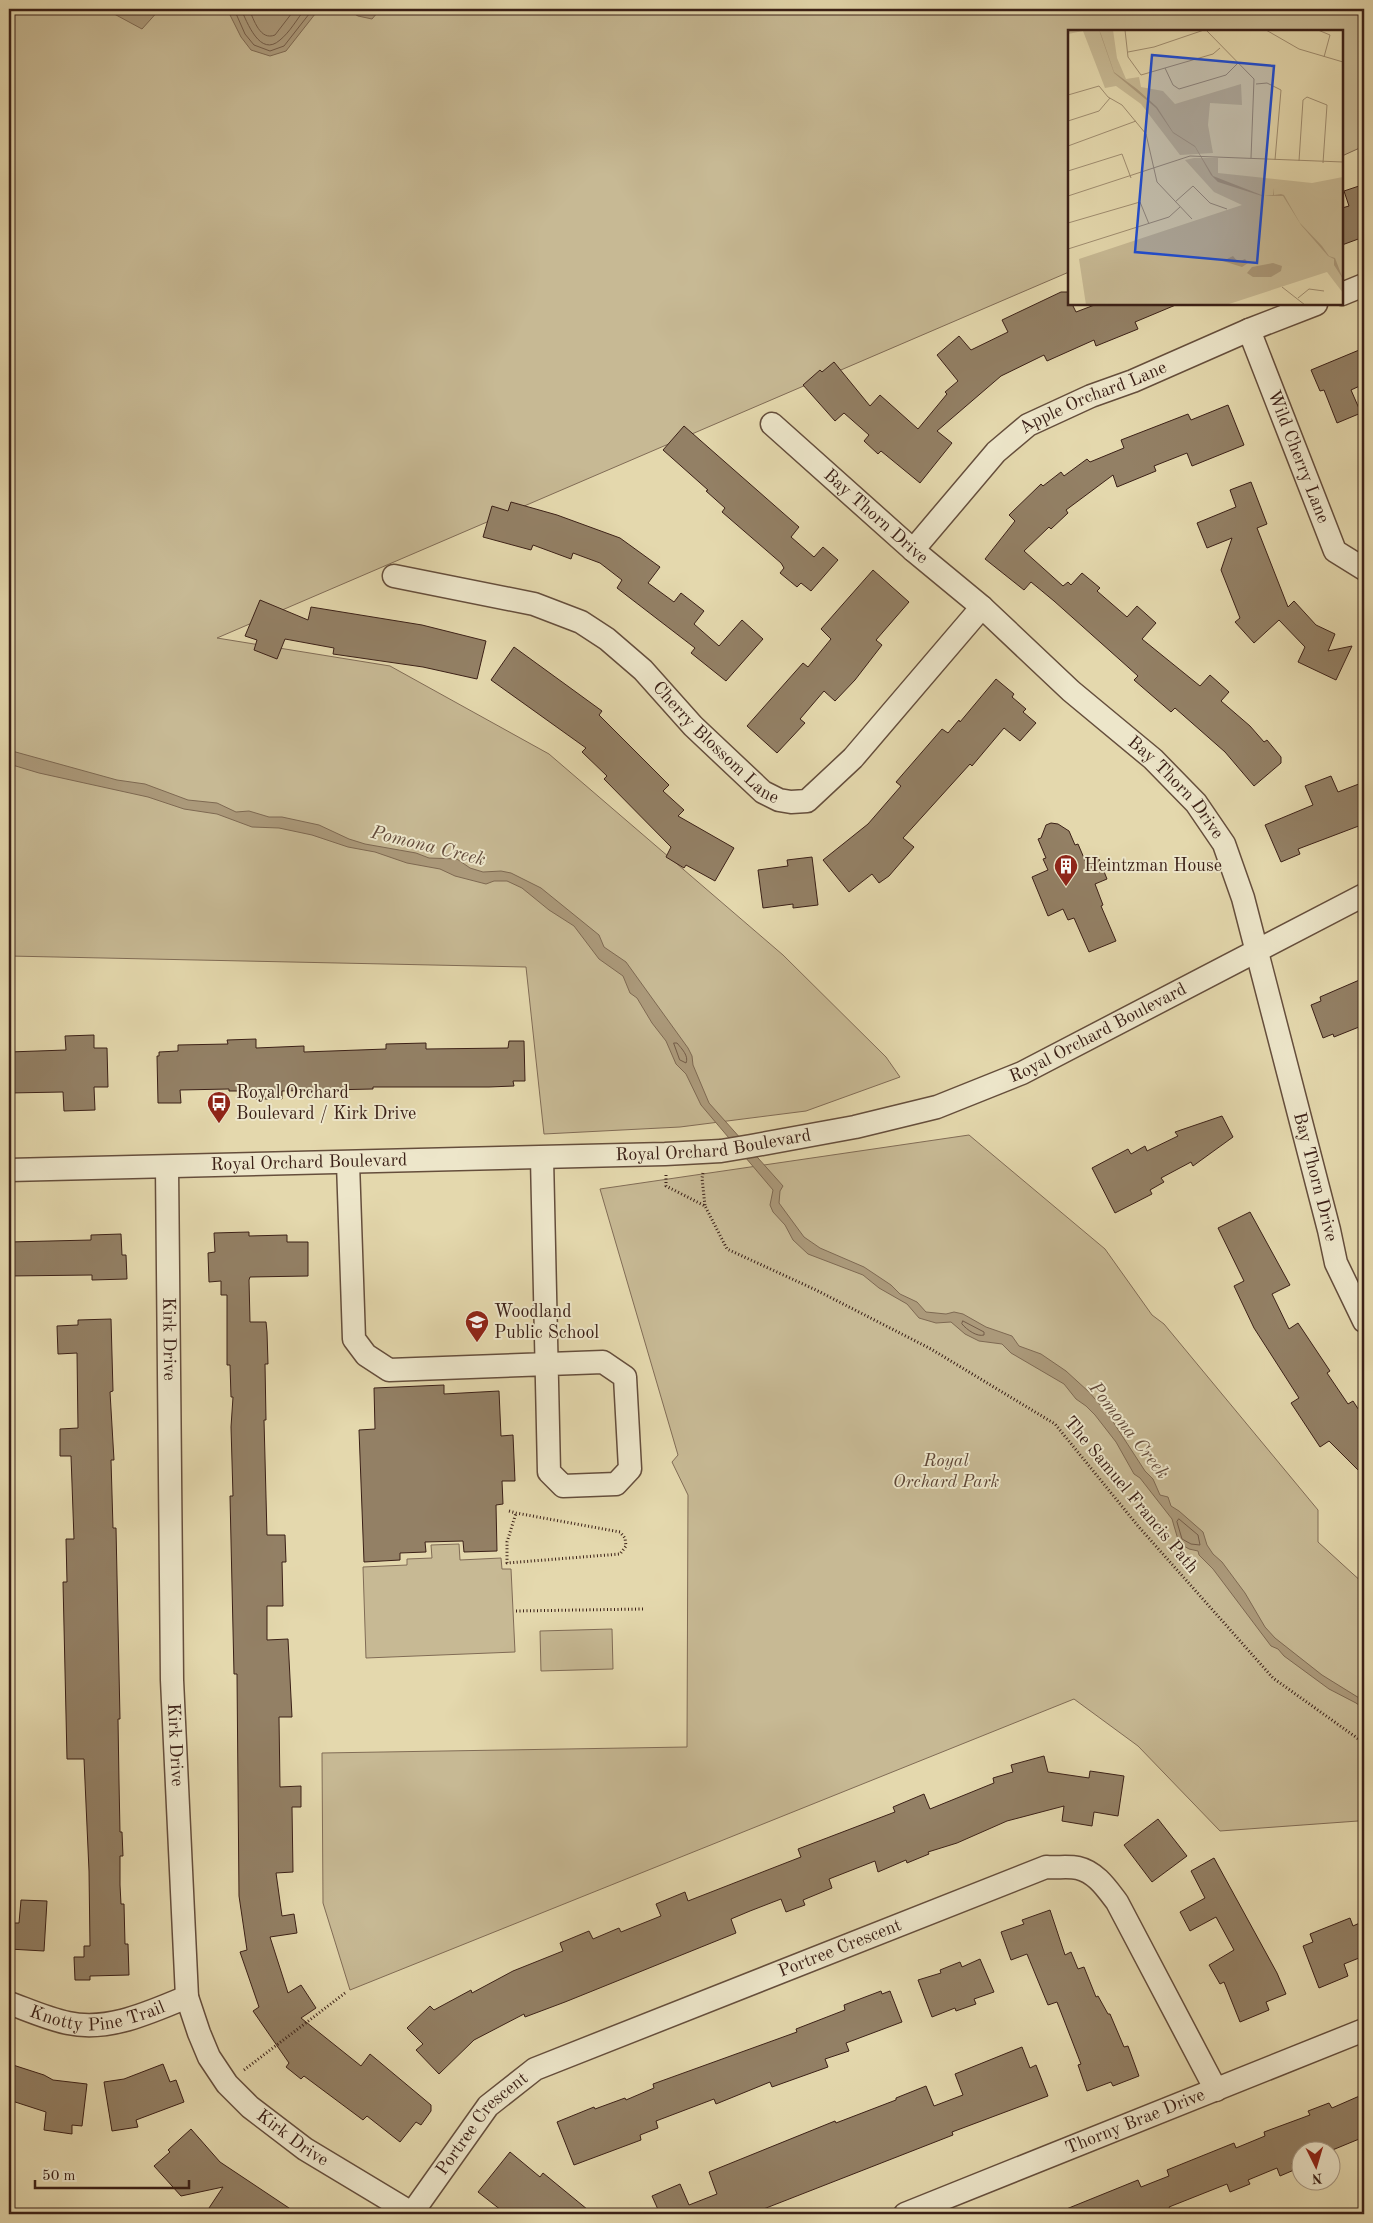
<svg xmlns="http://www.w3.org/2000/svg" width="1373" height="2223" font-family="'Old Standard TT',serif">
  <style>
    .green { fill: #c7b994; stroke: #816c56 }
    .water { fill: #ab997a; stroke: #7e6952 }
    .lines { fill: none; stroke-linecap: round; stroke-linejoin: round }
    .shore { stroke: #735c48; stroke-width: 1 }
    .building { fill: #938065; stroke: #3b2017 }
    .minor-casing { stroke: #654e3c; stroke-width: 25 }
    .path { stroke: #3b2017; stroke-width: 3; stroke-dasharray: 1 2.5; stroke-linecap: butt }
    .minor { stroke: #ede6ca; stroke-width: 22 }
    .labels { text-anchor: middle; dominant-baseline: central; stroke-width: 4; stroke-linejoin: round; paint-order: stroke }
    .street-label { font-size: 18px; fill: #3b2017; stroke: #ede6ca }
    .poi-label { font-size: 18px; fill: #3b2017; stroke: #ede6ca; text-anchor: start }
    .park-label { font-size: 18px; font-style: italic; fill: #5e4636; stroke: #ede6ca }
    .water-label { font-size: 19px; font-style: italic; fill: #624a3a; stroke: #ede6ca }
    .inset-road { fill: none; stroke: #a08e71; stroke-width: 1 }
    .view { fill: #1d4ed8; fill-opacity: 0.15; stroke: #1d4ed8; stroke-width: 2.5 }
    .inset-edge { fill: none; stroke: #3b2017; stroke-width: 2.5 }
  </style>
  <rect width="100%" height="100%" fill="#e4d8ad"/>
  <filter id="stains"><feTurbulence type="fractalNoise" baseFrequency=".004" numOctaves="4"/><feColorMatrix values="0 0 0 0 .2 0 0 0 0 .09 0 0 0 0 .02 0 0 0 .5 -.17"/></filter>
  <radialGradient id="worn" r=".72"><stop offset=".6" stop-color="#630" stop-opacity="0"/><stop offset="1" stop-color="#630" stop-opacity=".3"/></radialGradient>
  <path class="green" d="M9,9H1364V146L1342,156V31H1069V272L217,638L390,666L549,754L783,955L886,1057L900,1077L806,1111L680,1127L544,1134L526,967L9,956Z
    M969,1135L1105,1249L1152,1315L1164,1324L1318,1510V1542L1364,1584V1822L1358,1821L1220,1831L1138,1746L1074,1699L350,1990L323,1903L322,1753L687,1747L688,1495L672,1462L678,1455L600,1189Z
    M459,1544L460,1560L501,1558L502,1569H511L515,1652L366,1658L363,1567L407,1565V1559L432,1558L431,1545Z
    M612,1629L613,1669L541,1671L540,1631Z"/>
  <path class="water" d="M105,9H160L142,29Z
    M227,9H319L286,51L270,56L251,50L241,37Z
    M346,9H378V12L372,19L358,16Z
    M12,751L117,780L145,784L188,800L217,803L236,812L249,811L269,817H282L319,825L349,839L365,844L416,853L429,858L457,859L470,868L483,872L501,871L511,873L541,888L599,935L604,947L626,962L688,1048L692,1056L693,1065L709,1103L783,1186L780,1191L779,1203L804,1237L820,1248L864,1267L891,1285L900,1294L917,1302L926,1312L946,1314L954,1312L963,1314L986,1327L1012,1336L1019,1346L1041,1354L1066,1371L1089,1392L1108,1414L1145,1471L1153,1479L1160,1495L1168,1497L1171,1506L1179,1511L1203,1532L1207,1545L1213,1554L1222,1562L1245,1593L1265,1627L1275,1638L1322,1675L1364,1701V1709L1356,1703L1329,1689L1284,1656L1278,1649L1271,1646L1213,1569L1199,1555L1198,1551L1189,1549L1179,1543L1172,1519L1140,1478L1134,1474L1116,1442L1095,1415L1086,1406L1076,1399L1064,1384L1011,1353L1002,1344L979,1341L965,1334L951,1322L936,1323L919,1318L907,1304L879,1288L863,1275L808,1254L793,1240L785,1225L773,1212L770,1205L773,1190L701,1105L686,1074L676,1064L666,1041L652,1023L637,998L630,993L623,976L599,959L574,926L549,910L522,888L507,881H494L486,884L455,876L440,869L407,863L375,852L348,847L312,835L279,828L252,827L217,814L184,809L148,797L39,773L9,764V752Z"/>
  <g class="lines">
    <path class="shore" d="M234,9L245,34L254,45L270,51L284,46L313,9
      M241,9C247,22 260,58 280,40C290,32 297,19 305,9
      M249,9C254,20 260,41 275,35L295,9
      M674,1043H677C682,1049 689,1056 686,1063L680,1060Z
      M963,1321L984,1332V1335C977,1337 967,1330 962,1324Z
      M1179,1519L1198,1535L1200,1545L1191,1544L1182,1539L1177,1522Z"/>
  </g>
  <path class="building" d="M1359,186L1364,200V241L1361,238L1342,245V208L1349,206L1344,191Z
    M1061,292H1068L1069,304H1072L1076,312L1097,304H1178L1135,322L1138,329L1096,346L1094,340L1047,361L1044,355L1001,376L937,431L952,443L920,483L881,451L878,454L864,441L869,435L844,413L835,421L803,385L820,370L822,372L834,362L870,406L880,395L918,429L947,394L945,392L958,381L937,355L959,336L971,350L1008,332L1002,320Z
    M1364,348V384L1351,390L1361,413L1337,423L1324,390L1320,391L1311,370Z
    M1228,405L1244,445L1192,466L1187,453L1154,466L1156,471L1117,487L1113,475L1066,510L1068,513L1051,529L1049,527L1024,551L1063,586L1068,582L1071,585L1082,573L1100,588L1097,591L1127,617L1137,606L1156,623L1142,639L1200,686L1210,675L1229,692L1221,701L1250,726L1264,742L1267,740L1281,757V763L1254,786L1225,752L1175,708L1171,712L1134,680L1138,676L1054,601L1031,582L1024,590L985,559L1015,521L1009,515L1041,484L1043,486L1061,472L1064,476L1087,459L1090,462L1124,448L1121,440L1188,414L1191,420Z
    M684,426L799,527L791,537L814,557L823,547L838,560L811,591L801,583L797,587L780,573L784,568L781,563L722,512L725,508L706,491L708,490L663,450Z
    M1251,482L1267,524L1257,528L1288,607L1294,601L1316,625L1335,634L1328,651L1352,646L1336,680L1298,662L1305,647L1279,620L1254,643L1235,622L1240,618L1221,570L1232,538L1207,548L1197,523L1236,507L1230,490Z
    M511,502L557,515L620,538L660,567L648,583L674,602L681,593L704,611L694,624L719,646L742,620L763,639L726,681L691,653L695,648L617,588L622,580L600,563L573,553L571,559L533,545L531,550L483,537L492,506L508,511Z
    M873,570L909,602L876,640L882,645L855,680L835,701L824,691L800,719L805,723L777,753L747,726L803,663L808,667L831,639L821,629Z
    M260,600L308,620L311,607L422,625L486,641L477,679L423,667L333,654L334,648L285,639L277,659L254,650L257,640L245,636Z
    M514,647L602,711L599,715L669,785L663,791L684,810L678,816L734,848L715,881L686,865L684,868L666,857L671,847L604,779L607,776L582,752L586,748L491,680Z
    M996,679L1014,694L1012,697L1026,709L1023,712L1036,723L1020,741L1004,728L972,766L970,764L903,838L914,847L889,876L879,883L872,874L849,892L823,860L868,824L901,786L896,782L942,729L948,733L959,720L960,722Z
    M1331,776L1338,792L1364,782V824L1298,849L1300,854L1281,862L1265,825L1313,805L1305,786Z
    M1051,823L1058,824L1069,831L1075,845L1078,844L1087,865L1099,859L1107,879L1095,884L1103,905L1101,906L1116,941L1089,952L1074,918L1068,920L1063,909L1048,916L1032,877L1048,870L1043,859L1046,858L1038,839L1041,838L1046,825Z
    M812,857L818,905L793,908V904L763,908L758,870L788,866L787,860Z
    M1364,978V1025L1334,1037L1333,1034L1323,1038L1311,1005L1321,1001L1320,997Z
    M94,1035V1048H107L108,1087H94L95,1110L64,1111L63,1092L9,1093V1052L66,1050L65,1036Z
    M256,1039V1048L304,1046V1052L386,1049V1044L426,1043V1049L508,1048L509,1041H524L525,1081H513L514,1086L489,1087H373V1089L282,1091V1099H256V1091H229V1089L180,1090L181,1103H158L157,1056H159V1052L178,1051V1045L228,1044L227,1040Z
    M1222,1116L1233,1137L1193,1166L1191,1162L1161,1178L1164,1182L1150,1190L1152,1194L1115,1213L1092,1168L1128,1149L1131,1154L1145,1146L1147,1151L1178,1136L1175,1132Z
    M1250,1212L1290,1285L1272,1294L1289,1329L1298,1323L1330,1371L1327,1373L1348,1404L1353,1401L1364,1418V1476L1329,1441L1320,1447L1291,1403L1299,1398L1254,1328L1234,1286L1244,1281L1218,1228Z
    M249,1232V1236L287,1235V1242H308V1276L250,1277L249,1280L250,1322H266L267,1332L268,1364H265L266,1420H264L267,1535H285L286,1562H282L283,1606H267V1640L288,1639L292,1717H279L280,1787L301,1786V1807H292L293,1872L276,1873L282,1916L294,1914L297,1933L270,1937L288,1993L301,1985L316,2008L301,2018L361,2066L370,2054L431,2105V2111L421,2125L416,2122L400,2142L367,2116L363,2120L304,2076L301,2079L286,2067L289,2063L253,2011L259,2007L240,1952L247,1950L239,1896L237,1674H234L230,1496H233L231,1427L233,1397H231L230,1365H227V1295H221V1281L209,1282L208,1253L215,1252L214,1233Z
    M121,1234L122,1255H126L127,1279L92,1280V1275L9,1276V1242L91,1240V1235Z
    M111,1319L113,1391L110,1392L114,1460H111L113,1528H116L120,1719H118L119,1782L120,1832H122L123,1856H120V1885L121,1904H124L125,1944H128L129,1975L90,1976V1980H75L74,1957H84V1946H90L89,1871L84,1759H67L63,1582H67L66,1539H74L71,1456H60V1429L78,1428L77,1353L58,1354L57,1326L78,1325V1320Z
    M444,1385V1394L499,1391L501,1436L513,1435L515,1481H502L503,1504L496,1505L497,1551L464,1552L463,1541L425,1542L426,1552L400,1553V1560L364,1562L359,1430L375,1429L374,1388Z
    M1044,1756L1048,1772L1089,1778L1090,1771L1124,1776L1118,1816L1094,1812L1092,1826L1062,1821L1064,1806L1007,1821L957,1843L928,1852L929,1854L907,1863L906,1860L878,1872L875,1861L829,1879L832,1888L803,1900L805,1905L786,1912L781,1899L750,1911L731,1919L736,1933L565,2002L525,2017L524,2014L474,2040L439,2074L416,2050L423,2044L407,2028L430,2006L434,2010L471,1990L472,1993L513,1971L563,1951L560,1943L589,1931L593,1939L619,1928L621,1932L661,1916L656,1904L685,1892L688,1901L801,1857L798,1849L895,1812L893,1807L924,1794L930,1809L994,1783L993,1778L1013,1772L1011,1765Z
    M1158,1819L1187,1856L1152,1882L1124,1845Z
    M1214,1858L1277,1973L1286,1994L1266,2002L1269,2010L1240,2022L1224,1982L1220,1984L1209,1965L1234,1950L1216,1917L1190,1931L1180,1912L1205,1898L1191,1871Z
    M21,1900L47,1901L44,1951L9,1949V1923H19Z
    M1050,1910L1065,1955L1071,1952L1078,1969L1084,1967L1096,1997L1098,1996L1108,2014H1110L1124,2047L1128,2046L1139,2076L1113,2086L1111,2082L1087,2091L1078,2065L1081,2064L1057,2002L1048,2005L1027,1954L1011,1960L1001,1932L1024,1924L1022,1920Z
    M1350,1918L1353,1926L1364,1921V1956L1344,1964L1348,1976L1319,1988L1303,1946L1313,1942L1310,1934Z
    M980,1959L994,1992L974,1999L976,2004L956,2011L955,2008L932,2017L918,1980L941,1973L940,1970L960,1962L962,1967Z
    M881,1991L882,1994L890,1991L902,2022L846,2043L849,2051L825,2059L828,2067L772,2087L770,2082L716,2104L714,2099L656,2121L658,2128L640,2135L641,2140L574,2165L557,2122L594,2107L595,2109L625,2098L626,2100L654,2088L653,2084L797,2032L796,2029L845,2010L844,2005Z
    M1022,2047L1030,2068L1036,2065L1048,2096L952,2132L953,2135L761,2210L762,2214H660L652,2196L680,2184L689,2205L717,2194L709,2172L835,2121L836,2123L896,2100V2098L926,2086L934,2106L963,2095L955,2074Z
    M163,2064L170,2082L176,2080L184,2102L136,2120L138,2127L112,2131L104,2082L124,2079Z
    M13,2065L44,2075L53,2080L87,2084L82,2126L72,2125V2134L44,2130L46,2112L9,2100V2078Z
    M1364,2094V2137L1330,2151V2147L1323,2150H1300V2160L1292,2163L1294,2170L1280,2176L1277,2168L1248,2180L1250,2184L1230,2192L1227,2184L1169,2207L1170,2209L1157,2214H1054L1138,2180L1141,2187L1169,2176L1167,2170L1234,2143L1236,2148L1265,2136L1264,2132L1310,2115L1308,2111L1329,2103L1332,2108Z
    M191,2129L220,2162L298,2214H205L223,2187L181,2196L154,2166L170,2152L168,2150Z
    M510,2152L540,2177L543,2173L593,2214H506L478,2192Z"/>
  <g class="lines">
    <g class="minor-casing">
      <g id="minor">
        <path d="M1342,294L1364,285"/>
        <path id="s1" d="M1249,330L1335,551L1364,569"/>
        <path id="s2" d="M772,424L913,550L982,607L1071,691L1153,759L1196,803L1224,844L1243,898L1329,1230L1336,1263L1364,1321"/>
        <path id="s3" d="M913,550L996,452L1028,425L1091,396L1133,381L1249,330L1316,304"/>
        <path id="s4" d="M394,576L534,604L581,622L607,639L643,670L693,726L763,792L779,800L791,802L807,801L853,758L982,607"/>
        <path d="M348,1163L354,1339L366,1355L389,1370L603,1362L625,1377L630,1469L616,1484L563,1486L549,1472L542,1158"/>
        <path id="s5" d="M167,1167L172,1680L187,1997L199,2033L209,2057L227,2084L250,2107L305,2149L413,2214"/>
        <path id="s6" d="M9,1170L665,1154L721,1151L751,1146L855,1127L937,1107L1022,1073L1364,895"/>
        <path id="s7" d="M9,2003C28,2010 48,2019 68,2023C109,2032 150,2012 187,1997"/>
        <path id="s8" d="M412,2213L488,2106L535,2069L1046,1867C1056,1868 1069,1866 1078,1868C1096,1872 1107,1889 1117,1902L1216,2090"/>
        <path id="s9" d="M905,2214L1364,2030"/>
      </g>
    </g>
    <path class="path" d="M703,1173L702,1178L705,1206
      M666,1175V1186L705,1206L727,1249L816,1290L931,1349L1055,1424L1138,1526L1273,1678L1364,1743
      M509,1511L516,1513L620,1532L625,1538L626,1546L620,1554L507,1563V1542L516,1513
      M516,1611L643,1609
      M244,2070L345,1993"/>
    <use href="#minor" class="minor"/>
  </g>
  <defs>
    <g id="building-pin" transform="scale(1.25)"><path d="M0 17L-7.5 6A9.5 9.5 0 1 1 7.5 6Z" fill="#8f2418" stroke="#ede6ca"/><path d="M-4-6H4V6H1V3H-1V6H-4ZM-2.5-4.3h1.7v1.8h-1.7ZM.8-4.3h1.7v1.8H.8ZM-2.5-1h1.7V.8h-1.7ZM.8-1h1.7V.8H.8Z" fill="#fff"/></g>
    <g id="bus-pin" transform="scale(1.25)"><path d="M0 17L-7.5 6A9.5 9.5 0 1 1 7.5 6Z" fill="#8f2418" stroke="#ede6ca"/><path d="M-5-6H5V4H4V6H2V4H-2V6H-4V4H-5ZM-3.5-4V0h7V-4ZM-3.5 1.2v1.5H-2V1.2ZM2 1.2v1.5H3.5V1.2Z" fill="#fff"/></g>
    <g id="school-pin" transform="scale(1.25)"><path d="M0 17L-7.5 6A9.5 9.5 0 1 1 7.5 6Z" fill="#8f2418" stroke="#ede6ca"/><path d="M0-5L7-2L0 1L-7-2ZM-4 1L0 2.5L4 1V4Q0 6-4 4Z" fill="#fff"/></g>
  </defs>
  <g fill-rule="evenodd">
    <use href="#building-pin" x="1066" y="866"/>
    <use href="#bus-pin" x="219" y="1103"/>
    <use href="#school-pin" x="477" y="1322"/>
  </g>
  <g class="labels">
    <g class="street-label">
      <text stroke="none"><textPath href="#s3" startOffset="241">Apple Orchard Lane</textPath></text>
      <text stroke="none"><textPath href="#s1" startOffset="136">Wild Cherry Lane</textPath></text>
      <text stroke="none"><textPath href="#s2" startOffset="139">Bay Thorn Drive</textPath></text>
      <text stroke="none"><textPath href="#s4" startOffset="375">Cherry Blossom Lane</textPath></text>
      <text stroke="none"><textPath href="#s2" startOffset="544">Bay Thorn Drive</textPath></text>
      <text stroke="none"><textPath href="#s6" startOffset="1110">Royal Orchard Boulevard</textPath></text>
      <text stroke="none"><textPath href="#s6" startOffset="705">Royal Orchard Boulevard</textPath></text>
      <text stroke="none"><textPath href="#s6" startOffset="300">Royal Orchard Boulevard</textPath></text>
      <text stroke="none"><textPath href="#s2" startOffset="964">Bay Thorn Drive</textPath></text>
      <text stroke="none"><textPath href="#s5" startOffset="172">Kirk Drive</textPath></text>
      <text transform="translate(1131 1495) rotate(50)">The Samuel Francis Path</text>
      <text stroke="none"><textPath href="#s5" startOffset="578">Kirk Drive</textPath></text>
      <text stroke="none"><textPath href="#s8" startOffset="519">Portree Crescent</textPath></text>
      <text stroke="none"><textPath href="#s7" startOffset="92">Knotty Pine Trail</textPath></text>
      <text stroke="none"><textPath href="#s9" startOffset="248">Thorny Brae Drive</textPath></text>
      <text stroke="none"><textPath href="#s8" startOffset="114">Portree Crescent</textPath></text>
      <text stroke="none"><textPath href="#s5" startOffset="1012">Kirk Drive</textPath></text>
    </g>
    <g class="poi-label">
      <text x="1084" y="866">Heintzman House</text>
      <text x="236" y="1093">Royal Orchard<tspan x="236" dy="21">Boulevard / Kirk Drive</tspan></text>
      <text x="494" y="1312">Woodland<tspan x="494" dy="21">Public School</tspan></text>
    </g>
    <g class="park-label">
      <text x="946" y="1461">Royal<tspan x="946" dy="21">Orchard Park</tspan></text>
    </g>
    <g class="water-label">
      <text transform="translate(428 847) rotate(14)">Pomona Creek</text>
      <text transform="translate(1128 1431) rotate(52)">Pomona Creek</text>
    </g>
  </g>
  <g transform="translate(1068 30)">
    <rect width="275" height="275" fill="#e4d8ad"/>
    <path d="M0,0H45L49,28L58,49L71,47L73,57L95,61L107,74L173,54L174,75L142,73L140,95L145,123L112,125L73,74L48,56L37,58L15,1L0,4ZM126,128H150V143L244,153L275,147V263L259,242L158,275H18L11,229L174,175L146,162L117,130Z" fill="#c7b994"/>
    <path d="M31,0L33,4L46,42L69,59L89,77L105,102L127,116L145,146L196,166L205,165V158L206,165L213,164L216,165L232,193L254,216L261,226L267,228L275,249L266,235V229L260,226L233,195L215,166H194L150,152L143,145L127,117L105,103L88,78L46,43ZM165,226L170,232L177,229L180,233L174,237L155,231ZM205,233L214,236L213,241L203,247H185L179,243L184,237Z" fill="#ab997a"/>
    <path class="inset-road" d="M57,0L60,27L73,45L145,24L152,18M138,0L186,49L183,128M198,0L231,19L275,32M250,0L262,5L256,27M60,22L86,17L136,0M97,38L105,55L111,59L158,45L170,33M188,54L199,53L213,60L207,130M0,65L31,56L40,67L54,75L78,104L89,152L124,189M0,91L31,81L42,68M0,116L68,91M231,131L235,70L239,67L259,75L255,133M0,141L54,124L63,148M0,166L122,126L275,132M107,172L125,156L142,173L159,179M0,193L72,172L81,194M0,219L101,187L112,177M214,257L237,275M230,268L241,259L256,261"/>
    <path class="view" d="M84,25L206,36L189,233L67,222Z"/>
    <rect width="275" height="275" class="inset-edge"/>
  </g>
  <rect width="1373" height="2223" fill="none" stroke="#e4d8ad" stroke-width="30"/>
  <rect x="10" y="10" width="1353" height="2203" fill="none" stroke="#3b2017" stroke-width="2.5"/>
  <rect x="15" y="15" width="1343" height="2193" fill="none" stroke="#3b2017"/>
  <g transform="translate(1316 2166) rotate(175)"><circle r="24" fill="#ede6ca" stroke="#a69782"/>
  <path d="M0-4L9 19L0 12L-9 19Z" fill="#8f2418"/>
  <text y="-8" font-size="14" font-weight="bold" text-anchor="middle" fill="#3b2017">N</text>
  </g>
  <path d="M35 2180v8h154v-8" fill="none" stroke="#3b2017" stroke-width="2.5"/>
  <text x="42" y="2180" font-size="15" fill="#3b2017" stroke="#ede6ca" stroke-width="4" paint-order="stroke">50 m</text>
  <rect width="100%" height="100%" filter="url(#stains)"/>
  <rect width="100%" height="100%" fill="url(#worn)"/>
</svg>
